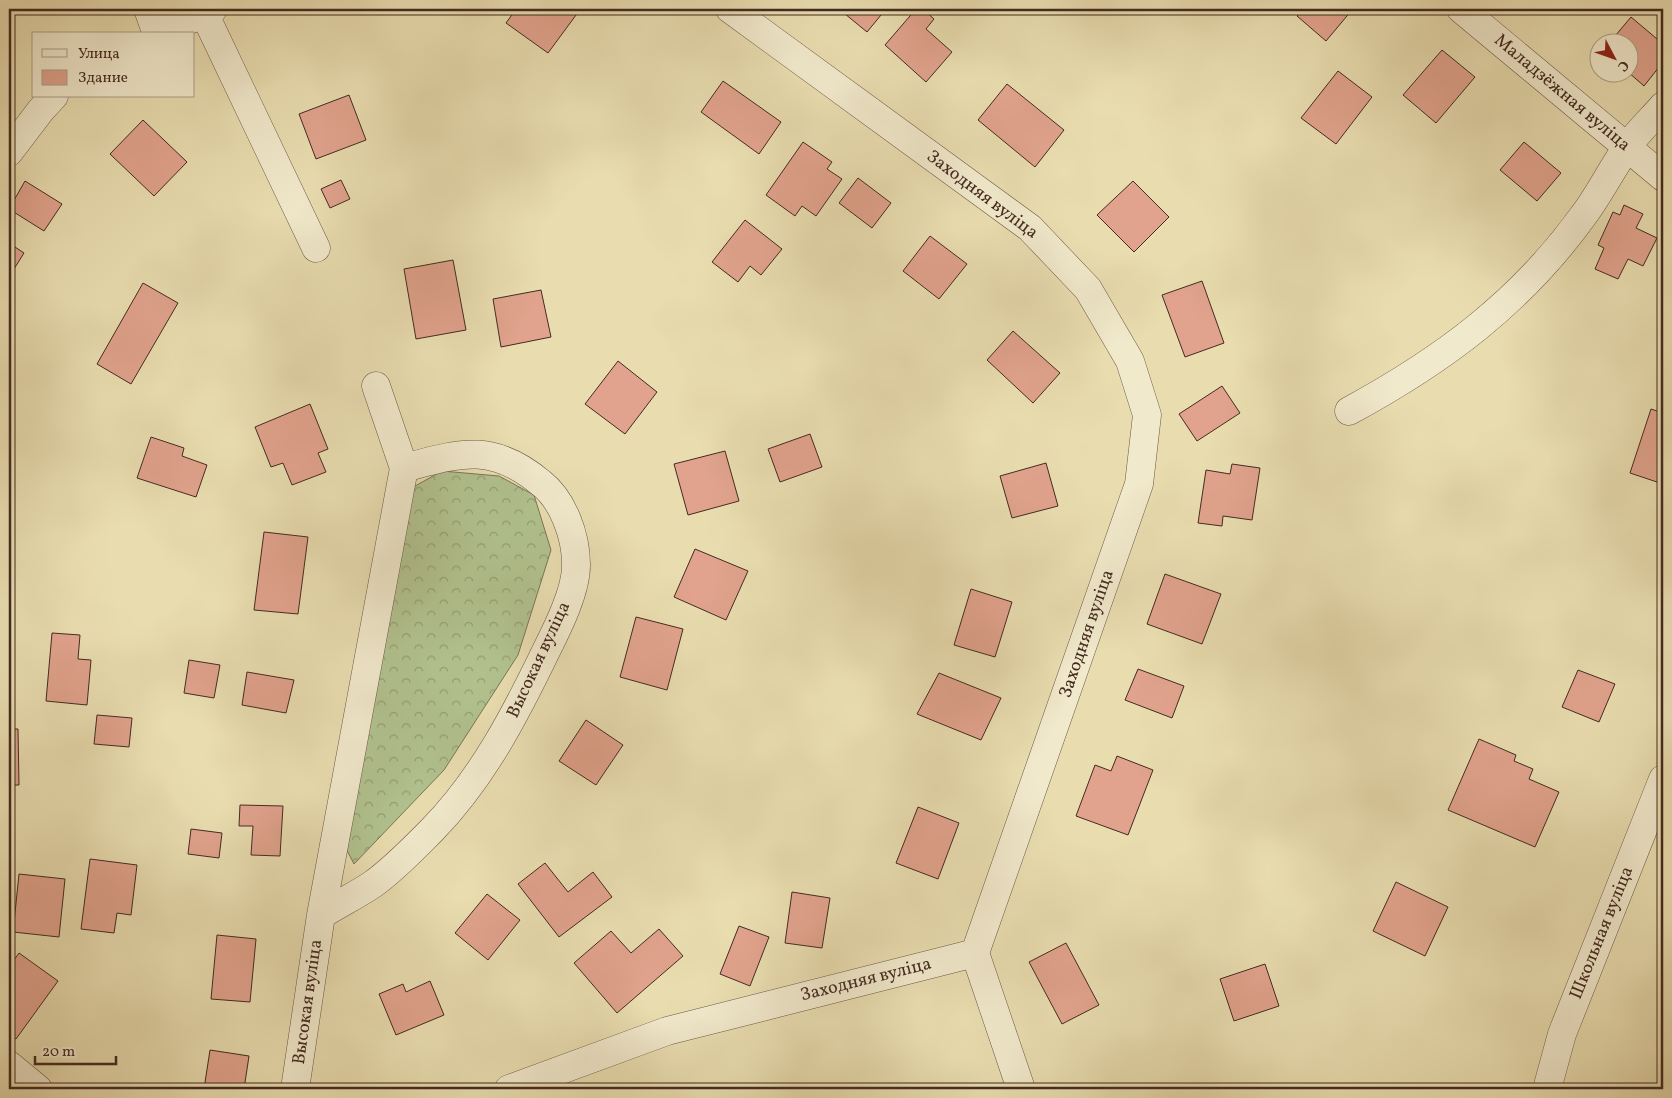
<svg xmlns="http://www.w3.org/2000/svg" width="1672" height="1098" font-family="Vollkorn,serif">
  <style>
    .forest { fill: url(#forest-crowns); stroke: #7a7658 }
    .building { fill: #e1a38d; stroke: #432b21 }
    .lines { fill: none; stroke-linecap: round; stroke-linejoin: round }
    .minor-casing { stroke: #6c5845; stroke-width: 29 }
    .minor { stroke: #f1e9cc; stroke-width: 28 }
    .labels { text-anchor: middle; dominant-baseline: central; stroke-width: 4; stroke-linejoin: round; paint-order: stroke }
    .street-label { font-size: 18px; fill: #432b21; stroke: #f1e9cc }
  </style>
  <defs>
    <pattern id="forest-crowns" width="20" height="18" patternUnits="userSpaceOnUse" patternTransform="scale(1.25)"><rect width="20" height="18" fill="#b1c28f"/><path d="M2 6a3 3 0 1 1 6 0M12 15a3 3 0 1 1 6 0" fill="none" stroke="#929e74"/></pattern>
  </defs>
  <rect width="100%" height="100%" fill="#e9ddb0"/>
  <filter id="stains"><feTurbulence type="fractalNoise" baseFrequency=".004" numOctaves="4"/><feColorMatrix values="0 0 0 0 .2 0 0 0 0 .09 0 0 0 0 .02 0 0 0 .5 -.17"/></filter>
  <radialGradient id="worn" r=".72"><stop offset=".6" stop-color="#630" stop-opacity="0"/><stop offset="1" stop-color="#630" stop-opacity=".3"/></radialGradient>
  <path class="forest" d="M442,471L499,476L534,495L551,550L518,655L444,770L354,864L337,831L390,500Z"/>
  <path class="building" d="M516,9H576L579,11L548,53L506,23Z
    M839,9H886L867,32Z
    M916,9H923L934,19L926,29L952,52L926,82L885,45Z
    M1303,9H1350L1352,10L1326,41L1297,16Z
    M1631,17L1663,44V62L1644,86L1628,72L1630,42H1610Z
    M1442,50L1475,77L1436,123L1403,95Z
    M1338,71L1372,97L1336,144L1301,118Z
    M723,81L781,122L759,154L701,112Z
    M1007,84L1064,130L1035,167L978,120Z
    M349,95L366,140L316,159L299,114Z
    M143,120L187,162L154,196L110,154Z
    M803,142L832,162L827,169L842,179L816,216L802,206L795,216L766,195Z
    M1524,142L1561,173L1537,201L1500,170Z
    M858,178L891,203L872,228L839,203Z
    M341,180L350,199L330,208L321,189Z
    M25,181L62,204L44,231L9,209Z
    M1133,181L1169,217L1134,252L1097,215Z
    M1624,205L1643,214L1636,228L1657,238L1643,266L1628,259L1618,279L1595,269L1604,248L1598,245L1613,212L1620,215Z
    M745,220L782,249L761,275L750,266L738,282L712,262Z
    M930,236L967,264L939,299L903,271Z
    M9,243L24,253L9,277Z
    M453,260L466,330L416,339L404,269Z
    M1202,281L1224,343L1185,357L1162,295Z
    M143,283L178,303L131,384L97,364Z
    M541,290L551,337L501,347L493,299Z
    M1013,331L1060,373L1033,403L987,360Z
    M618,361L657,392L625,434L585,404Z
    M1222,386L1240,413L1197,441L1179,414Z
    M310,404L328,449L318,453L326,472L292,485L283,463L271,467L255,427Z
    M1651,409L1663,413V484L1630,473Z
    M810,434L822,467L780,482L768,449Z
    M151,437L184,448L182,456L207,465L196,497L137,478Z
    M725,451L739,501L688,515L674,464Z
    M1046,463L1058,506L1012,518L1000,476Z
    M1232,464L1260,468L1252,520L1223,516L1222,526L1198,523L1206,470L1230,474Z
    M264,532L308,537L298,614L254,610Z
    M695,549L748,571L726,620L674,597Z
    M1165,574L1221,594L1202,644L1147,624Z
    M971,589L1012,602L995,657L954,645Z
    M636,617L683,629L667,690L620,677Z
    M52,633L80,635L78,659L91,660L87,705L46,701Z
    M189,660L220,665L214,698L184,693Z
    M1138,669L1184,686L1172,718L1125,700Z
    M1578,670L1615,684L1599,722L1562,707Z
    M247,672L294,680L286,713L242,705Z
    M939,673L1001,698L981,740L917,714Z
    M97,715L132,718L129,747L94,744Z
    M586,720L623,745L596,785L559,761Z
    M9,729H18L19,785H9Z
    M1479,739L1516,755L1514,761L1533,769L1529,779L1559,792L1535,847L1448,810Z
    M1117,756L1153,770L1128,835L1076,816L1095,765L1111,771Z
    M240,805L283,806L280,856L251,855L253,826H239Z
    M918,807L959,823L938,879L896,863Z
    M191,829L222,833L219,858L188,854Z
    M90,859L137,865L131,915L117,913L114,933L81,929Z
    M545,863L568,892L593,872L612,897L559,937L518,884Z
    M19,874L65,879L59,937L13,932Z
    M1396,882L1448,907L1425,956L1373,931Z
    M792,892L830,898L822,948L785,943Z
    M487,894L520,920L488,960L455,933Z
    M739,926L769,937L750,986L720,974Z
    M659,929L683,956L617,1013L574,963L611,931L631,953Z
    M217,935L256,939L250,1002L211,999Z
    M1066,943L1099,1005L1062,1024L1029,962Z
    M19,953L58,981L16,1039L9,1034V967Z
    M1265,964L1279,1006L1234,1021L1220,979Z
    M430,981L444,1015L396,1035L379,994L403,984L406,992Z
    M210,1050L249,1056L244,1089H204Z"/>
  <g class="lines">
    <g class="minor-casing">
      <path id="minor" d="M148,9L157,34
        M1461,9L1663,177
        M204,13L316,248
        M158,34L213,9
        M9,152L41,110L54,96
        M376,386L404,468
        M1349,411C1443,360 1520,303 1583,216C1599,195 1611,170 1626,149C1636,133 1651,120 1663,106
        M975,953L1021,1089
        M9,1065L38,1089
        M295,1089L321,915L404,468C460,453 492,442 541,483C563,500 576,536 576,564C577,589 558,627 547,649C516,713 483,778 432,830C414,848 394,869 373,884C357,895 338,904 321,915
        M509,1089L667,1031L975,953L1139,484L1147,415L1130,361L1088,289L1030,228L730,9
        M1547,1089L1562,1034L1663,779"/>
    </g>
    <use href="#minor" class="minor"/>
  </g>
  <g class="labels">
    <g class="street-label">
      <text transform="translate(1562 93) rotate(40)">Маладзёжная вуліца</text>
      <text transform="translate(982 195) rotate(37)">Заходняя вуліца</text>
      <text transform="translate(1087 634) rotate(-71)">Заходняя вуліца</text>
      <text transform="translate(539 660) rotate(-65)">Высокая вуліца</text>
      <text transform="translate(1602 933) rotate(-68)">Школьная вуліца</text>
      <text transform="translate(866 980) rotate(-14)">Заходняя вуліца</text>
      <text transform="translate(308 1002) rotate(-82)">Высокая вуліца</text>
    </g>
  </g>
  <rect width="1672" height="1098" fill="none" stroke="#e9ddb0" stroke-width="30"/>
  <rect x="10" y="10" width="1652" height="1078" fill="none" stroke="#432b21" stroke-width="2.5"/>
  <rect x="15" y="15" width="1642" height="1068" fill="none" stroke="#432b21"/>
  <rect x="32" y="32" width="162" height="65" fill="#f1e9cc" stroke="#ab9d88"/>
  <rect x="42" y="49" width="25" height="8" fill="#f1e9cc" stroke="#ab9d88"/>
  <text x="78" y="58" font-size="15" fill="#432b21">Улица</text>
  <rect x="42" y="70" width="25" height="15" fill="#e1a38d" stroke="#ab9d88"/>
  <text x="78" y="82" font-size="15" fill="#432b21">Здание</text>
  <g transform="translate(1614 58) rotate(131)"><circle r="24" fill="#f1e9cc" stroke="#ab9d88"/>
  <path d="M0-4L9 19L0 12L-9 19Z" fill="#8f2418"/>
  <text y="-8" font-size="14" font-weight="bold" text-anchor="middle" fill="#432b21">С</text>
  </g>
  <path d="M35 1056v8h81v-8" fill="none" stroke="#432b21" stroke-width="2.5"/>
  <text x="42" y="1056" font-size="15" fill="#432b21" stroke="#f1e9cc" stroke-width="4" paint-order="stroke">20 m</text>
  <rect width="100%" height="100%" filter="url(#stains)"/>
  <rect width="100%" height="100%" fill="url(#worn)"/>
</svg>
